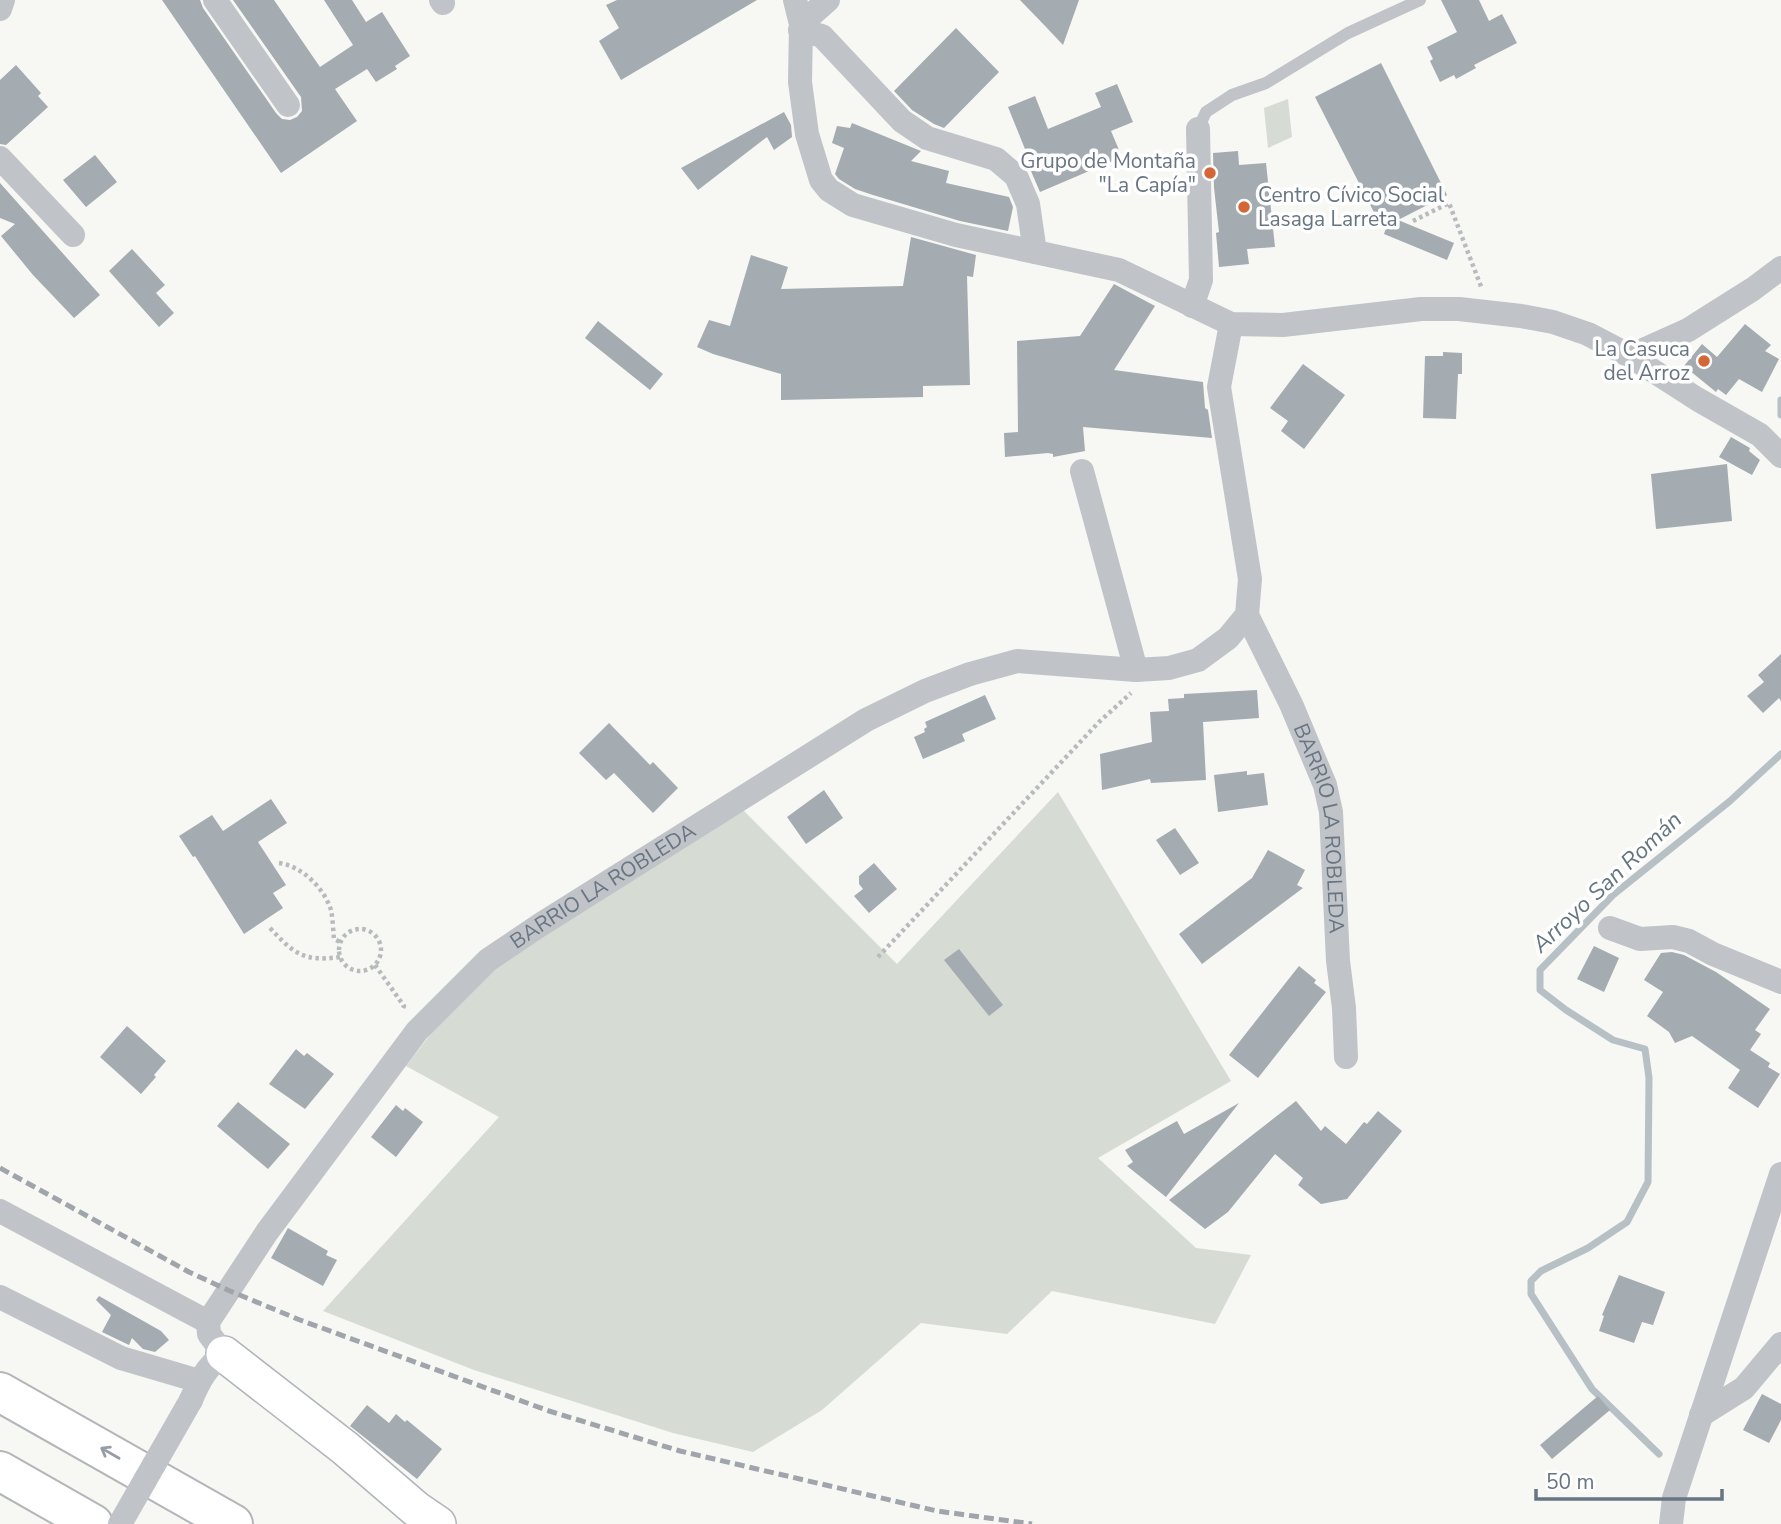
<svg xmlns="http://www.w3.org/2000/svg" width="1781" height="1524" font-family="'Nunito Sans',sans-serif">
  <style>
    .green { fill: #d6dbd4 }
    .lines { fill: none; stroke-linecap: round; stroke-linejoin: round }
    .stream { stroke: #b7c0c5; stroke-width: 7 }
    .building { fill: #a4abb1 }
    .secondary-casing { stroke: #b0b5ba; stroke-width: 38 }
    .highway-casing { stroke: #b3b6b9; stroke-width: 42 }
    .path { stroke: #b8bbbd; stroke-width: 4.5; stroke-dasharray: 3.5 3.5; stroke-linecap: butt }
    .lane { stroke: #c0c3c7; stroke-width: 12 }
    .street { stroke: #c0c3c7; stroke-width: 24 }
    .secondary { stroke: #fff; stroke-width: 35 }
    .highway { stroke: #fff; stroke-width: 38 }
    .rail { stroke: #a0a5ab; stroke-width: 5; stroke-dasharray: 10 5; stroke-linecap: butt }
    .street-bridge { stroke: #c0c3c7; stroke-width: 24 }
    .oneway { stroke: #959ea8 }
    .poi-dot { fill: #d46737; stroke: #fff; stroke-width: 2.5 }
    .labels { text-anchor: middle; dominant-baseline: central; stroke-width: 7; stroke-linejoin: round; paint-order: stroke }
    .poi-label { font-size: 21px; fill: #687582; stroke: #fff; text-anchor: end }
    .street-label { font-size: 21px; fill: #687582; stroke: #fff }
    .water-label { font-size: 23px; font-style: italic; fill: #64767f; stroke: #fff }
  </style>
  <rect width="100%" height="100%" fill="#f7f7f4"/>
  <path class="green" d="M1288,99L1292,137L1268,148L1264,108Z
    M1058,792L1231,1081L1098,1158L1196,1248L1251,1255L1215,1324L1052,1291L1007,1334L921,1323L822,1410L753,1452L673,1433L474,1370L323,1311L499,1117L406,1066L488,960L727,794L897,964Z"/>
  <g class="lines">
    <path class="stream" d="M1781,400V415
      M1659,1454L1592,1389L1531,1294V1281L1541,1271L1588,1248L1627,1222L1648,1182L1649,1078L1645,1049L1613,1040L1566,1010L1540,990V970L1613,895L1730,801L1781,754"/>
  </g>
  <path class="building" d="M162,0H200L203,8L276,113L282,119L290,120L297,117L302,111L301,97L233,0H274L320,67L353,45L324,0H352L366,22L382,12L410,56L395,66L397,69L376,82L367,69L335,89L357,121L281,173Z
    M617,0H757L621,80L599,41L619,28L606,5Z
    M1020,0H1079L1063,45L1047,28Z
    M1441,0H1479L1489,21L1502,14L1517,43L1474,65L1476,68L1456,79L1454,75L1440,82L1430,61L1433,59L1427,47L1457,32Z
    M956,28L999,72L944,128L934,124L912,110L894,91Z
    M1381,63L1447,195L1398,220L1454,243L1447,260L1384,234L1387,225L1382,228L1315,97Z
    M16,65L41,93L38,96L48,107L6,145L0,144V80Z
    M1117,84L1133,122L1111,131L1122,157L1040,192L1024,155L1027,154L1008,107L1035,96L1048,129L1101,107L1095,93Z
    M784,112L791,125L792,137L774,150L767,137L698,190L681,168Z
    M852,123L921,151L911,161L949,171L946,183L1009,197L1013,207L1008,231L960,221L873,195L855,189L839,179L835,174L844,148L832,143L837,126L850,128Z
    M1238,151L1239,165L1266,163L1275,247L1247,249L1249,264L1219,267L1216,233L1219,232L1214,188L1213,153Z
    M95,155L117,182L86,207L63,180Z
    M0,183L100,295L74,318L33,275L1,236L15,224L0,218Z
    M911,237L976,255L973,277L967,276L970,385L923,386V397L781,400V374L713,354L697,347L709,320L730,326L751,255L788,267L781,289L903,286Z
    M132,249L165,285L156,293L174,313L159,327L109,271Z
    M1114,284L1155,306L1114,370L1203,382L1205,408L1208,410L1212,438L1083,427L1085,451L1053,457V454L1048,453L1005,457L1004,433L1018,432L1017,341L1080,336Z
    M598,321L663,374L650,390L585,338Z
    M1745,324L1771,345L1765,351L1779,359L1762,392L1739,379L1726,395L1718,389L1716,392L1684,366L1702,344L1717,357Z
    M1443,352L1462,353V374H1458L1456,419L1423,418L1425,356H1443Z
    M1303,364L1345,395L1304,449L1281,431L1288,421L1270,408Z
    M1731,437L1750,448L1749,451L1760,460L1752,475L1719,457Z
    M1727,464L1732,521L1656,529L1651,474Z
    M1781,654V701L1779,698L1763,713L1747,696L1764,682L1758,675Z
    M1257,690L1259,718L1203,722L1206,780L1151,783L1150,779L1102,790L1100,754L1152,742L1150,712L1169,711L1168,699L1184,698V694Z
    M985,695L996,719L962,734L965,741L923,759L914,737L925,732L924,729L927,727L925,722Z
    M609,723L650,765L653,762L678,788L653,813L614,773L606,780L579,753Z
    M1247,771V775L1264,773L1268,805L1218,812L1214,775Z
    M824,790L843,818L806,844L787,817Z
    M271,799L287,823L258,842L286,885L273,893L283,908L244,934L195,856L193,857L179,836L212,815L223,831Z
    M1175,828L1199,863L1180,875L1156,840Z
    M1268,850L1305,870L1297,885L1303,888L1202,964L1179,934L1252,878Z
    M874,863L897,889L869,913L854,896L863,889L859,884V876Z
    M1594,946L1619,958L1604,992L1577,979Z
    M959,949L1003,1005L989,1016L944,960Z
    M1672,952L1684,955L1716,972L1770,1009L1755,1030L1761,1034L1750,1050L1770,1063L1768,1067L1780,1074L1758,1108L1728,1088L1740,1070L1692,1036L1675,1043L1669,1032L1647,1016L1663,992L1644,980L1661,953Z
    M1299,966L1316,980L1314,983L1326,992L1258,1078L1229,1055Z
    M127,1026L166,1061L154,1075L156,1077L141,1094L100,1057Z
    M296,1049L304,1056L307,1053L334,1074L305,1109L269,1084Z
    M1296,1101L1321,1131L1325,1126L1346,1144L1364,1122L1367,1124L1378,1111L1402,1131L1347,1199L1321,1204L1298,1185L1303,1178L1275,1154L1228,1212L1205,1229L1169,1200Z
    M238,1102L290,1144L268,1169L217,1126Z
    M1239,1103L1166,1197L1127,1166L1133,1162L1125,1150L1177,1121L1184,1134Z
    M396,1105L403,1111L405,1108L423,1122L396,1157L371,1137Z
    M288,1228L328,1251L326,1255L337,1260L323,1286L271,1258Z
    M1619,1275L1665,1292L1653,1325L1642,1322L1634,1343L1599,1331L1604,1316L1602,1315Z
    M99,1296L161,1331L169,1340L155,1352L143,1349L132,1338L129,1345L102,1332L111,1315L96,1300Z
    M1762,1394L1781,1404V1420L1769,1443L1743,1430Z
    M1598,1396L1610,1410L1552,1459L1540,1445Z
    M367,1405L389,1423L396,1414L405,1422L407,1420L442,1449L417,1479L350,1426Z"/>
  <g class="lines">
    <g class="secondary-casing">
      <path id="secondary" d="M224,1354L345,1448L416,1509L438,1524"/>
    </g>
    <g class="highway-casing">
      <path id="highway" d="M0,1392L233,1524
        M0,1471L93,1524"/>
    </g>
    <path class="path" d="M1413,221L1449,203L1482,289
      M279,863C302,866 324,888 331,910C333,919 333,930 334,939L340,942
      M270,928C294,954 304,962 340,957
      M339 950a21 21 0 1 1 42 0a21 21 0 1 1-42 0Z
      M878,957L1099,722L1131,693
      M375,965L404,1006L403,1008"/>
    <path class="lane" d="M1198,129L1206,112L1232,95L1266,83L1348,33L1420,0"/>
    <g class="street">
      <path d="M215,0L288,105"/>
      <path d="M441,0L443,3"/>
      <path d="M795,0L801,24L800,82L807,134L821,180L829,190L853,205L956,235L1119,270L1231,324L1283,325L1421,309H1459L1521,316L1553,322L1588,334L1630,356L1697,399L1760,435L1781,456"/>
      <path d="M0,9L3,0"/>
      <path d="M801,24L828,0"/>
      <path d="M800,30L822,36L902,121L927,138L996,159L1016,176L1028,204L1035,252"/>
      <path d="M0,158L73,235"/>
      <path d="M1192,306L1201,280L1198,129"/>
      <path d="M1630,356L1688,330L1753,289L1781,268"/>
      <path d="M1082,471L1136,670"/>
      <path id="s1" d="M1247,615L1291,704L1325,785L1331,812L1338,961L1344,1008L1346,1057"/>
      <path d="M1610,928L1640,939L1673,937L1689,941L1713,954L1781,982"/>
      <path d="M0,1211L208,1322"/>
      <path d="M0,1297L121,1358L199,1381"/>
      <path id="s2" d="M191,1400C199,1381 207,1366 224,1354L209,1334L208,1322L267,1232L417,1031L488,960L540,925L866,720L925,691L970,674L1017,661L1136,670L1169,668L1198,660L1228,638L1247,615L1250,579L1219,387L1231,324"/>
      <path d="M1701,1415L1744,1388L1781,1344"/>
      <path d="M1671,1524L1674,1498L1781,1174"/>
    </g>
    <use href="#secondary" class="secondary"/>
    <use href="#highway" class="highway"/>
    <path class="rail" d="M0,1168L189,1272L230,1291L300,1320L549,1411L680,1451L937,1511L1032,1524"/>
    <path class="street-bridge" d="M120,1524L191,1400"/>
  </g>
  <defs><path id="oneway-shaft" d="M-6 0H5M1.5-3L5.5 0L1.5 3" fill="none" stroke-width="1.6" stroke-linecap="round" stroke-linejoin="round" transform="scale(1.75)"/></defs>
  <use class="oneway" href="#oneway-shaft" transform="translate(110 1453) rotate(-150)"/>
  <g class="poi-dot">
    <circle cx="1210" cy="173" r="7"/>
    <circle cx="1244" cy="207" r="7"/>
    <circle cx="1704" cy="361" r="7"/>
  </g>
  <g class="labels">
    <g class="poi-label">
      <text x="1196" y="161">Grupo de Montaña<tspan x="1196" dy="24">"La Capía"</tspan></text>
      <text x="1258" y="195" text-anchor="start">Centro Cívico Social<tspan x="1258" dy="24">Lasaga Larreta</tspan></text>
      <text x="1690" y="349">La Casuca<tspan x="1690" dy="24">del Arroz</tspan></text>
    </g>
    <g class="street-label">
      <text stroke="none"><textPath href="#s1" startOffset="229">BARRIO LA ROBLEDA</textPath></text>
      <text stroke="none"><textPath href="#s2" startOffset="690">BARRIO LA ROBLEDA</textPath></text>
    </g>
    <g class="water-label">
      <text transform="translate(1607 882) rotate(-43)">Arroyo San Román</text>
    </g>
  </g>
  <path d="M1536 1489v10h186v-10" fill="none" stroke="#687582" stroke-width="3.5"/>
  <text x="1546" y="1489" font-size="21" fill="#687582" stroke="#ffffff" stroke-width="5" paint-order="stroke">50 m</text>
</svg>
